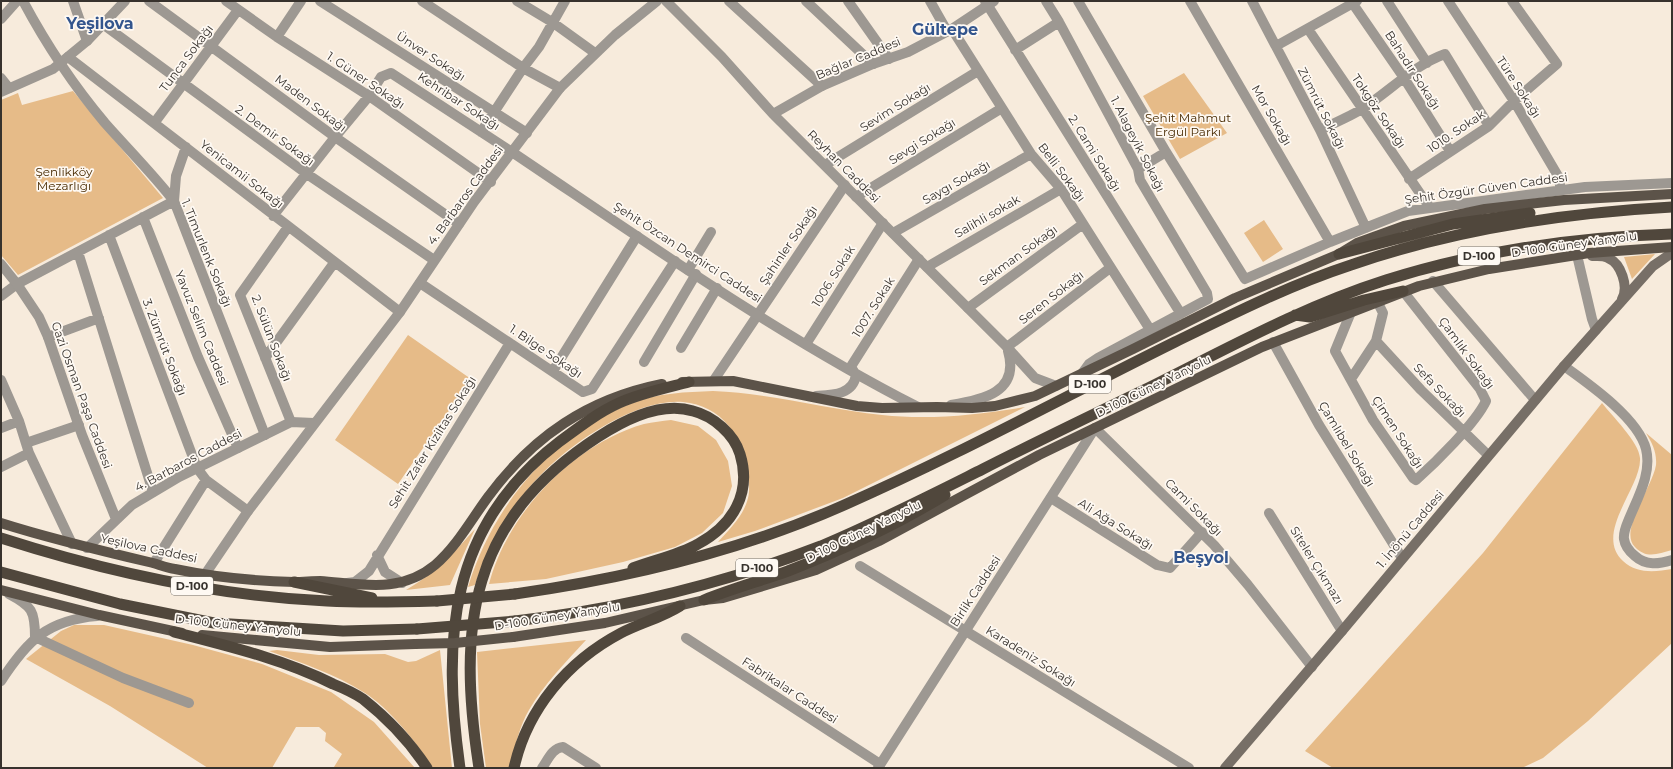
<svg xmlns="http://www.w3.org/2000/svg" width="1673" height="769" font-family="Montserrat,sans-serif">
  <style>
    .green { fill: #e6bb88 }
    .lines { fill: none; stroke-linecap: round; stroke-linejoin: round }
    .minor { stroke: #9d9892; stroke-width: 10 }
    .tertiary { stroke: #9d9892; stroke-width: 10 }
    .secondary { stroke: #776f67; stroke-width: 10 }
    .primary { stroke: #5c5349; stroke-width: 10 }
    .trunk { stroke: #50473c; stroke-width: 11 }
    .primary-bridge { stroke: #5c5349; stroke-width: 10 }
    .trunk-bridge { stroke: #50473c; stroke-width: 11 }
    .labels { text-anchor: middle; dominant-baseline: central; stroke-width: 3.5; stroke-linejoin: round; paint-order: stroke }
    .shield { fill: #fef9f3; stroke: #736e68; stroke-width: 1 }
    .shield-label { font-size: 11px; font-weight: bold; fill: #37322d }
    .street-label { font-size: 12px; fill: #37322d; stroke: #fef9f3 }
    .park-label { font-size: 12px; fill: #482a00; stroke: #fef9f3 }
    .district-label { font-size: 16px; font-weight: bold; fill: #33558d; stroke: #fef9f3 }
  </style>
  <rect width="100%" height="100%" fill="#f7ebdc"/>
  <path class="green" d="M1184,73L1227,133L1180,159L1143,96Z
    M73,91L163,198L18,275L1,255V100L18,93L22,105Z
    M1264,220L1283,249L1263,262L1244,233Z
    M1655,254L1632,279L1624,257Z
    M408,335L471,379L398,484L335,440Z
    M713,391C770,393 825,409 882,415C930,420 978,415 1025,407L843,498L755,531L718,542C730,529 744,515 748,498C750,490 749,481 748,474C745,438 721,405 683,402C658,400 632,411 611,422C545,458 498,514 475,585L468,587C493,505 552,435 632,403C658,393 686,392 713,391Z
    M1602,403C1612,416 1639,442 1640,458C1642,487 1593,533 1623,561C1637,574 1655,572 1672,569V643L1588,721L1543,758L1522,768H1333L1305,751L1483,553Z
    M671,420L698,426L716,440L728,461L732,486L723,513L702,533L675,547L623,562L546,579L489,584C507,514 573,444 644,424C653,422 662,421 671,420Z
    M1646,433L1672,455V550C1658,554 1646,559 1635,547C1618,531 1653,486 1656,465C1657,452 1652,443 1646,433Z
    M475,529L450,585L406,590C435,573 453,554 475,529Z
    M74,625H104L193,645L262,664L331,692L374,722L415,768H335L334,767L342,754L325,741L326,733L319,727H296L272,768H208L110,706L26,659L61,631Z
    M586,640C566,662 544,684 529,710C519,727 515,748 509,768H486L480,724L477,652Z
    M277,650L319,655L385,654L408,662L416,661L440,650L452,768H433C417,743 390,709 365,693C335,674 302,663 269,651Z"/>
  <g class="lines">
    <path class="minor" d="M23,1C46,44 73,85 105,123C128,149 152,173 174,201L265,435
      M73,1L87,41
      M149,1L335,137L459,224
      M226,1L277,37L369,96L491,182
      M320,1L527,133
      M422,1L523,68L560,88
      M517,1L552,22L595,53
      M729,1L822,86
      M806,1L873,64
      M848,1L889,59
      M930,1L947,31
      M985,1L1181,314
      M1046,1L1059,22L1138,169L1140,180L1207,293L1208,299L1098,358L1089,364L1081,375
      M1078,1L1166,152L1245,279L1330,242L1408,211L1585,187L1672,183
      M1190,1L1330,242
      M1252,1L1320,130L1366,228
      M1387,1L1427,63
      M1448,1L1514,101L1558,176L1561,190
      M1353,4L1404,78L1450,151
      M1,19L17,1
      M104,25L307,174L434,260
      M952,29L1031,154L1061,189L1151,331
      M1308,29L1430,208
      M277,37L301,1
      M1276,46L1357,1
      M1015,50L1059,22
      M68,57L400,312
      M1,78L9,88
      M155,122L238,10
      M1320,130C1334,123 1349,117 1362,109C1390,91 1414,65 1445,54L1489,126
      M481,132L523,68L539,47L565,1
      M825,165L978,71
      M1138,169L1166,152
      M1409,179L1489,126L1514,101L1557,64L1512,1
      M856,197L1002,108
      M273,216L335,137L369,96L381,77L391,73L512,152
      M143,217L198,357L238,448
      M288,227L240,295L291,422
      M893,233L1031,154
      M109,235L197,468L206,480L248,511
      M78,252L153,492
      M1577,255L1592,319L1596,330
      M927,267L1061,189
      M688,270L711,232
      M1433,281L1535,400
      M420,283L583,392L592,389L675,261
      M1,296L17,284L174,201L176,176L186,147
      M968,308L1083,224
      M1351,312L1335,351L1373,420L1413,478L1416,480C1435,463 1475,424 1486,401L1480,389L1403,291
      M48,337L99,318
      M1376,341L1421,390L1488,455
      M1273,342L1319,425L1402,558
      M806,344L883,223
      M1007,347L1110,268
      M681,348L717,288
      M265,358L334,263
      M644,362L696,274
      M1564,366C1589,384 1638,418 1646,449C1652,473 1638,497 1629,519C1627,524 1623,532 1624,539C1625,546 1630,552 1635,556C1646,566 1659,564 1672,560
      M850,368L919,259
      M553,371L637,236
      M1351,379L1376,341L1383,313L1378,303
      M1,380L19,421L29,453L72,544
      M714,380L845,185
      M1,428L19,421
      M1095,428L1214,545L1248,585L1312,667
      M26,443L79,425
      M1,467L29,453
      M1051,498L1157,565L1170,568L1202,532
      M1269,513L1342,631
      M377,555L385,572L402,583
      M154,563L206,480
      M860,566L1189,768
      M347,583L355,582L369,571L510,343
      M9,594C32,606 35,611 35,637
      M35,637L123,678L189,703
      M686,638L880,764
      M1,681C27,641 47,620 97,616
      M542,768C548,760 552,748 563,747L596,768"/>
    <path class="tertiary" d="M666,1L722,57L773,114L1007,347L1035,378L1056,386
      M1,92L53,69L87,41L125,1
      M773,114L822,86L873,64L908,52L952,29L994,1
      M512,152C643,240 777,335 918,407
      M1,264L17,284L39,317L48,337L82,435L116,519
      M816,396C832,395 853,395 856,375L853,370
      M951,405C983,400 1020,392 1008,351
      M87,548L132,505L179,477L291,422L314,423
      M206,573L248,511L400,312L474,202L560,88L615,35L657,1
      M878,768L1095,428"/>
    <path class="secondary" d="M1592,256C1597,256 1603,255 1608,258C1621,263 1629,287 1622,299
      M1225,768L1342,631L1564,366L1653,266L1672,253"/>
    <path class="primary" d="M682,382L733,381L857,406L882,408L937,407L972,408L995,406L1035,396L1133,349L1235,298L1339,254L1357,243L1404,226L1485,209L1564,200L1672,194
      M1,523C51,539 102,551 153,563C160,565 167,568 175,569C213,577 255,581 294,582C303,582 312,581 320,581C362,584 400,594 435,565C457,546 471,520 488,497C533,436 588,399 662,384
      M1,590L99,615L182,633
      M202,635L330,647L415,644
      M513,637L605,623L704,600L723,598L816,570L879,541L1039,455L1262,347L1419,286L1489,269L1589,253L1672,247"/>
    <path class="trunk" d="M1339,254L1453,224L1530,213
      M1295,315L1310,317L1364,300L1403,291
      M1,538C107,572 216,596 327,601C364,603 400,602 437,601
      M1,572L120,604L214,623L343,631L417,629
      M294,582L372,598
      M515,594C628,578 738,552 842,506C956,456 1064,397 1175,342C1232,314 1290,285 1351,265C1455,229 1562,213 1672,207
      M704,600C731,589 760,581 788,571C842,550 895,526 945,495
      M515,621C619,609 723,584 821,546C876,523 929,496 983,469C1036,442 1090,416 1144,390C1223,351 1301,307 1386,280C1478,251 1576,237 1672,234
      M174,632C228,646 283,659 333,684C343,688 354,693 363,699C387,718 410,742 427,768
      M460,768C442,640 448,527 559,442C578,428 597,413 619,403C641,393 666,388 689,382
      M479,768C457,626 469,521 598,437C624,420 661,401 693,411C713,416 734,434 740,454C752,493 733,525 698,544C679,555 654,560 633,568
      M514,768C527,709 568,661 621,633C640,623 661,618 680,606"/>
    <path class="primary-bridge" d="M415,644L455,643L513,637"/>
    <path class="trunk-bridge" d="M437,601L515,594
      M417,629L515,621"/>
  </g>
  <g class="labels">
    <g class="shield">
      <rect x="1458" y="247" width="42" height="18" rx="3"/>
      <rect x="1069" y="375" width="42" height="18" rx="3"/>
      <rect x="736" y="559" width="42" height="18" rx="3"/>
      <rect x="171" y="577" width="42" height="18" rx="3"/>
    </g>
    <g class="shield-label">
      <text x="1479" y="256">D-100</text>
      <text x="1090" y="384">D-100</text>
      <text x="757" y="568">D-100</text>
      <text x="192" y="586">D-100</text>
    </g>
    <g class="street-label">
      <text transform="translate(431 56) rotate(33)">Ünver Sokağı</text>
      <text transform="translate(186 58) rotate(-53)">Tunca Sokağı</text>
      <text transform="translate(858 58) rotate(-23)">Bağlar Caddesi</text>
      <text transform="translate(1413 70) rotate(57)">Bahadır Sokağı</text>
      <text transform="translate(366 80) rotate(34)">1. Güner Sokağı</text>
      <text transform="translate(1519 87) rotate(57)">Türe Sokağı</text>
      <text transform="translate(459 101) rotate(33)">Kehribar Sokağı</text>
      <text transform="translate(311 103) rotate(37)">Maden Sokağı</text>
      <text transform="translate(895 107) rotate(-32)">Sevim Sokağı</text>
      <text transform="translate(1322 108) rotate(63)">Zümrüt Sokağı</text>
      <text transform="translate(1379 111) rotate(56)">Tokgöz Sokağı</text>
      <text transform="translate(1272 115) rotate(60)">Mor Sokağı</text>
      <text transform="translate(1456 131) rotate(-34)">1010. Sokak</text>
      <text transform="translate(275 135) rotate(36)">2. Demir Sokağı</text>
      <text transform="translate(922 141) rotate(-32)">Sevgi Sokağı</text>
      <text transform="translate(1138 144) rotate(63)">1. Alageyik Sokağı</text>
      <text transform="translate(1095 153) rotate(58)">2. Cami Sokağı</text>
      <text transform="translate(844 166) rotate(45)">Reyhan Caddesi</text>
      <text transform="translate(1062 172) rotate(53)">Belli Sokağı</text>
      <text transform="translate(242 174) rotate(38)">Yenicamii Sokağı</text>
      <text transform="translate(956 182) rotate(-30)">Saygı Sokağı</text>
      <text transform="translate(1486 188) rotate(-8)">Şehit Özgür Güven Caddesi</text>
      <text transform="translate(465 195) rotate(-54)">4. Barbaros Caddesi</text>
      <text transform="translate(987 216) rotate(-30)">Salihli sokak</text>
      <text transform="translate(1574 244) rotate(-8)">D-100 Güney Yanyolu</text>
      <text transform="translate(788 245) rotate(-56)">Şahinler Sokağı</text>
      <text transform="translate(688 252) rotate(33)">Şehit Özcan Demirci Caddesi</text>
      <text transform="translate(207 253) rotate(68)">1. Timurlenk Sokağı</text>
      <text transform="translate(1018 255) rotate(-36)">Sekman Sokağı</text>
      <text transform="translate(833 276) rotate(-58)">1006. Sokak</text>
      <text transform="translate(1051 297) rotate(-38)">Seren Sokağı</text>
      <text transform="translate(873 307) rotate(-58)">1007. Sokak</text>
      <text transform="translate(202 328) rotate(68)">Yavuz Selim Caddesi</text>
      <text transform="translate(272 338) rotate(69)">2. Sülün Sokağı</text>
      <text transform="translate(165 347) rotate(69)">3. Zümrüt Sokağı</text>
      <text transform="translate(546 351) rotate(34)">1. Bilge Sokağı</text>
      <text transform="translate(1467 353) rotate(54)">Çamlık Sokağı</text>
      <text transform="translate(1153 386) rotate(-26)">D-100 Güney Yanyolu</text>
      <text transform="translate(1440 390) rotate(46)">Sefa Sokağı</text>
      <text transform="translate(82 395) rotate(70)">Gazi Osman Paşa Caddesi</text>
      <text transform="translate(1398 432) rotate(57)">Çimen Sokağı</text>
      <text transform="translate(432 442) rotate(-58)">Sehit Zafer Kiziltas Sokağı</text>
      <text transform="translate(1347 444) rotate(59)">Çamlıbel Sokağı</text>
      <text transform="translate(188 460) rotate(-28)">4. Barbaros Caddesi</text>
      <text transform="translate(1194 507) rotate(45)">Cami Sokağı</text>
      <text transform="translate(1116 524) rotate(32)">Ali Ağa Sokağı</text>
      <text transform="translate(1410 529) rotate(-50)">1. İnönü Caddesi</text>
      <text transform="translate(863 531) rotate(-26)">D-100 Güney Yanyolu</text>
      <text transform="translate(149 548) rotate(12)">Yeşilova Caddesi</text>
      <text transform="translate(1317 565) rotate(58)">Siteler Çıkmazı</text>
      <text transform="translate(975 591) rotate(-57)">Birlik Caddesi</text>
      <text transform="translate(557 616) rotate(-9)">D-100 Güney Yanyolu</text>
      <text transform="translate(238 625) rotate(6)">D-100 Güney Yanyolu</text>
      <text transform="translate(1031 656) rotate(32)">Karadeniz Sokağı</text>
      <text transform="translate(790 690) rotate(33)">Fabrikalar Caddesi</text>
    </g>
    <g class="park-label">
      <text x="1188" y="117">Şehit Mahmut<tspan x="1188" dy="14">Ergül Parkı</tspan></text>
      <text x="64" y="171">Şenlikköy<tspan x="64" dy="14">Mezarlığı</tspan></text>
    </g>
    <g class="district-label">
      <text x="100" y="23">Yeşilova</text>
      <text x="945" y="29">Gültepe</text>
      <text x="1201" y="557">Beşyol</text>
    </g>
  </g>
  <rect width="1673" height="769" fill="none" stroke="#37322d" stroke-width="4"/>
</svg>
